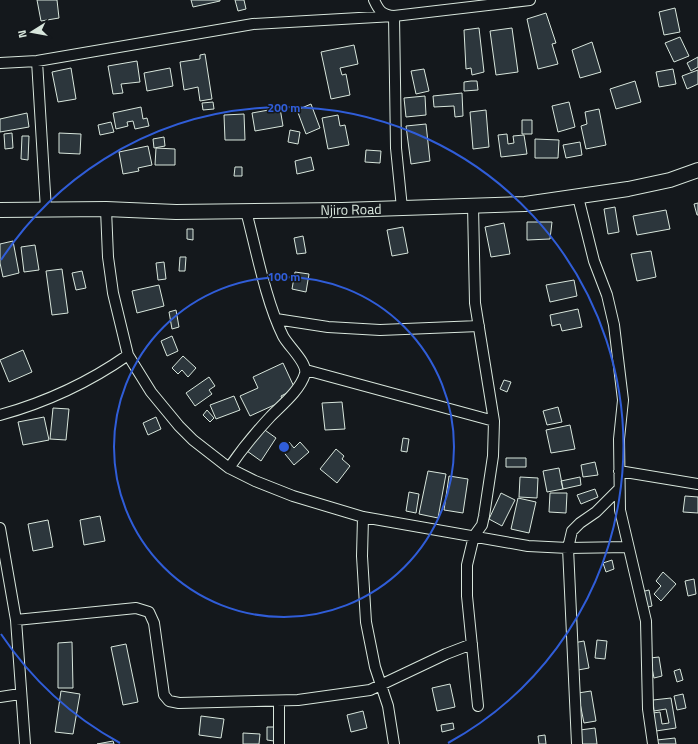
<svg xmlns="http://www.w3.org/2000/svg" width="698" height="744" font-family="'Titillium Web',sans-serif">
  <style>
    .building { fill: #2c363c; stroke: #d8e6dc }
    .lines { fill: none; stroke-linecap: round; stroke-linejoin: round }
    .street-casing { stroke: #d8e6dc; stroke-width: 12 }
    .secondary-casing { stroke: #d8e6dc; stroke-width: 16 }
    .street { stroke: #14181c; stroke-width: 10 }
    .secondary { stroke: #14181c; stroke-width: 14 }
    .ring { fill: none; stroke: #305dd8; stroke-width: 2 }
    .labels { text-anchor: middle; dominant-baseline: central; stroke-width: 3; stroke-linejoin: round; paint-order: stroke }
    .street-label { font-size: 14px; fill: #d8e6dc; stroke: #14181c }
    .centre { fill: #305dd8; stroke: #14181c; stroke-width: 2 }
    .ring-label { font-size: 12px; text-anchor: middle; font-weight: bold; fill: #305dd8; stroke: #14181c; stroke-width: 3; stroke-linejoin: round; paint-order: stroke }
  </style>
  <rect width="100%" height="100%" fill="#14181c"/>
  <path class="building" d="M37,0H57L59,18L41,21Z
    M191,0H220V1L193,7Z
    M235,0H244L246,9L238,11Z
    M675,8L680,32L664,35L659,12Z
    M546,13L556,43L552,44L558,64L538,69L527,19Z
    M479,28L484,72L472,75L471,68L466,69L464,30Z
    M512,28L518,72L496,75L490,31Z
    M680,37L689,56L674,62L665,43Z
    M592,42L601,72L580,78L572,50Z
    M354,45L358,64L340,68L342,75L346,74L350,95L331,99L321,52Z
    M205,54L212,99L200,101L198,87L184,90L180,62L200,59V55Z
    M698,57V67L691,71L687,63Z
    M137,61L140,82L121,84L123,93L113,94L108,66Z
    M71,68L76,99L58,102L52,72Z
    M170,68L173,86L147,91L144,73Z
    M424,69L429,91L416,94L411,71Z
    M673,69L676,84L659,87L656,72Z
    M698,70V84L687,89L682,76Z
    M471,81H477L478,90L464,91V82Z
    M635,81L641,102L616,109L610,89Z
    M462,93L463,116L455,117L454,106L434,107L433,96Z
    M425,96L426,115L406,117L404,98Z
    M213,102L214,109L203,110L202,103Z
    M569,102L575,127L558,132L552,106Z
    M311,104L320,128L306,134L297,110Z
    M141,107L143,119L147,118L149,126L135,129L133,121L127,122L128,126L116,129L113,113Z
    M280,108L283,126L255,131L252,113Z
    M599,109L606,145L586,149L581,126L587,124L585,112Z
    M486,110L489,147L473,149L470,112Z
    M27,113L29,127L0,132V119Z
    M244,114L245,140H225L224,115Z
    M338,115L340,126L345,125L349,145L328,149L322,118Z
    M522,120H532V134H522Z
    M111,122L114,132L100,135L98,125Z
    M426,124L430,161L411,164L406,126Z
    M290,130L300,132L298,144L288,142Z
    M12,133L13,148L5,149L4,134Z
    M59,133L81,134L80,154L59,153Z
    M507,134L508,144L514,143L513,136L524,135L527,154L501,157L498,135Z
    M22,136H29L28,160L21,159Z
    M164,137L165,146L154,148L153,139Z
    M535,139L559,140L558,158H535Z
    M580,142L582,155L566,158L563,145Z
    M148,146L152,165L138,168L139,171L123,174L119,152Z
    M156,148L175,149V165H155Z
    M366,150L381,151L380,163L365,162Z
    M311,157L314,170L297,174L295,161Z
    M235,167H242V176H234Z
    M698,203V215H697L694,204Z
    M615,207L619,232L608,234L604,209Z
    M666,210L670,229L637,235L633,216Z
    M527,222H552L550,239L527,240Z
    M504,223L510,254L491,257L485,227Z
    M403,227L408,253L392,256L387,230Z
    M187,229H193V240L187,239Z
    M303,236L306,253L297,254L294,238Z
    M13,241L19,273L3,277L0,263V244Z
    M35,245L39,270L24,272L21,247Z
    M651,251L656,277L637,281L631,254Z
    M180,257H186L185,271H179Z
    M164,262L166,279L158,280L156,263Z
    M62,269L68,313L52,315L46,271Z
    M82,271L86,288L76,290L72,273Z
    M295,272L309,274L306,292L292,289Z
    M574,280L577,296L550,302L546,285Z
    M159,285L164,306L137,313L132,291Z
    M578,309L582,327L562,331L560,324L552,326L550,315Z
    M176,310L179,327L172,329L169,312Z
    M172,336L178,351L167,356L161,341Z
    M23,350L32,372L9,382L0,360Z
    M183,356L196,368L188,377L182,370L178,374L172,368Z
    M283,363L295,389L281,396L283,401L250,416L240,396L258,388L253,377Z
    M209,377L215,386L209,390L212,394L195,406L186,393Z
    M504,380L511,382L507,392L500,389Z
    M234,396L240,410L216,419L210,405Z
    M342,402L345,429L325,430L322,403Z
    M558,407L562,422L547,425L543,411Z
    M53,408L69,409L66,440L50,439Z
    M207,410L214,418L210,422L203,415Z
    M44,417L49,440L23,445L18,422Z
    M156,417L161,429L148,435L143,423Z
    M570,425L575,449L551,453L546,430Z
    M262,428L276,438L261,461L247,451Z
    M403,438L409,439L407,452L401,451Z
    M289,442L294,448L300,442L309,452L294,465L281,449Z
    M336,449L344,456L342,459L350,466L337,483L320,469Z
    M506,458H526V467H506Z
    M595,462L598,475L583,477L581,465Z
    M559,468L563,489L547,492L543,471Z
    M428,471L446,474L438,518L419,514Z
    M449,476L468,479L463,513L444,510Z
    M520,477L538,478L537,498L519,497Z
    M580,477L581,485L563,489L561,481Z
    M595,489L598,497L581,504L577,495Z
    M409,492L419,494L416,513L406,511Z
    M501,493L515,500L502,526L489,519Z
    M550,493H567L566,513L549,512Z
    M685,496L698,497V513L683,512Z
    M518,498L536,502L529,533L511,529Z
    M100,516L105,541L84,545L80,520Z
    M48,520L53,547L33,551L28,524Z
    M612,560L614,569L606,572L603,563Z
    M663,572L676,584L661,601L654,594L661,586L656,581Z
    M694,579L696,594L688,596L685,581Z
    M649,590L652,606L644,608L641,592Z
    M597,640L607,641L605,659L595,658Z
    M584,641L589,668L578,670L573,643Z
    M72,642L73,688H58V643Z
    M126,644L138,702L123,705L111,647Z
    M659,657L662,676L654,678L650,658Z
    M680,669L683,680L677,682L674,671Z
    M450,684L455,707L437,711L432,688Z
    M61,691L80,694L73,734L55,732Z
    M591,691L596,721L584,723L578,693Z
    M683,694L686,708L677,710L674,696Z
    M671,698L676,728L656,731L653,713L660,712L662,724L669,723L666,709L654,711L653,700Z
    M363,711L367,728L351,732L347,715Z
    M201,716L224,719L221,738L199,735Z
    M453,723L454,729L442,732L441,725Z
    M267,727H274V741L267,740Z
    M595,728L597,744H582L580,730Z
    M243,733L260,734L259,744H243Z
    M545,735L546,744H539L538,736Z
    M675,738L676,744H658L657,740Z
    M113,741L114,744H97Z"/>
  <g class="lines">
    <g class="street-casing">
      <path id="street" d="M374,0C379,11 382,15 394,16L396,148L402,208
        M37,61L46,210
        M0,63L37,61L253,24L394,16L530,0
        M578,197L594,261L607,295L614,325L623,400L619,439L620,510L646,621L648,709L653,744
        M473,205L475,303L494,421L493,456L484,516L482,525L474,536L467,565V596L478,706
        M106,209L108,257L113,293L128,355L151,392L179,426L193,440L229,468L255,481L293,496L363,517L528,546L568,548L628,547
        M276,319L328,327L380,330L479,326
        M306,370L494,421
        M0,415C47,402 88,383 128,355
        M229,468C242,449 256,432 271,416C283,404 300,390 305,374C308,363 288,346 283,336C266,302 256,249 246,211
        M619,471L698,484
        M363,517L362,556L366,622L375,667L388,706L394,744
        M0,528L16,620L25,744
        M16,620L136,608L149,612L154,623L164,695L169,701L179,703L298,700L370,690L446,654L472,644
        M0,697L20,694
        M279,701V744
        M577,744L568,548L572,531L580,523L596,512L618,490"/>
    </g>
    <g class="secondary-casing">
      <path id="secondary" d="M0,210L106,209L176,212L342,210L525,204L628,189L670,180L698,170"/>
    </g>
    <use href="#street" class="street"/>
    <use href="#secondary" class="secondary"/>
  </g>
  <g class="ring">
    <circle cx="284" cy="447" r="170"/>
    <path d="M120 743A339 339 0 0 1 1 634M1 260A339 339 0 1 1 448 743"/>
  </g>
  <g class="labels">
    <g class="street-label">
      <text transform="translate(351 209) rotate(-1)">Njiro Road</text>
    </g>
  </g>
  <circle cx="284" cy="447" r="6" class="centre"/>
  <g class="ring-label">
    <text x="284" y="112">200 m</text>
    <text x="284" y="281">100 m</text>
  </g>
  <g transform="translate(32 32) rotate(259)" stroke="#14181c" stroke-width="3" paint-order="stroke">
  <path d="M0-3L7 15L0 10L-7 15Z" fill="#d8e6dc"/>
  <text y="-6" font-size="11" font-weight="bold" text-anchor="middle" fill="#d8e6dc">N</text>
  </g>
</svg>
